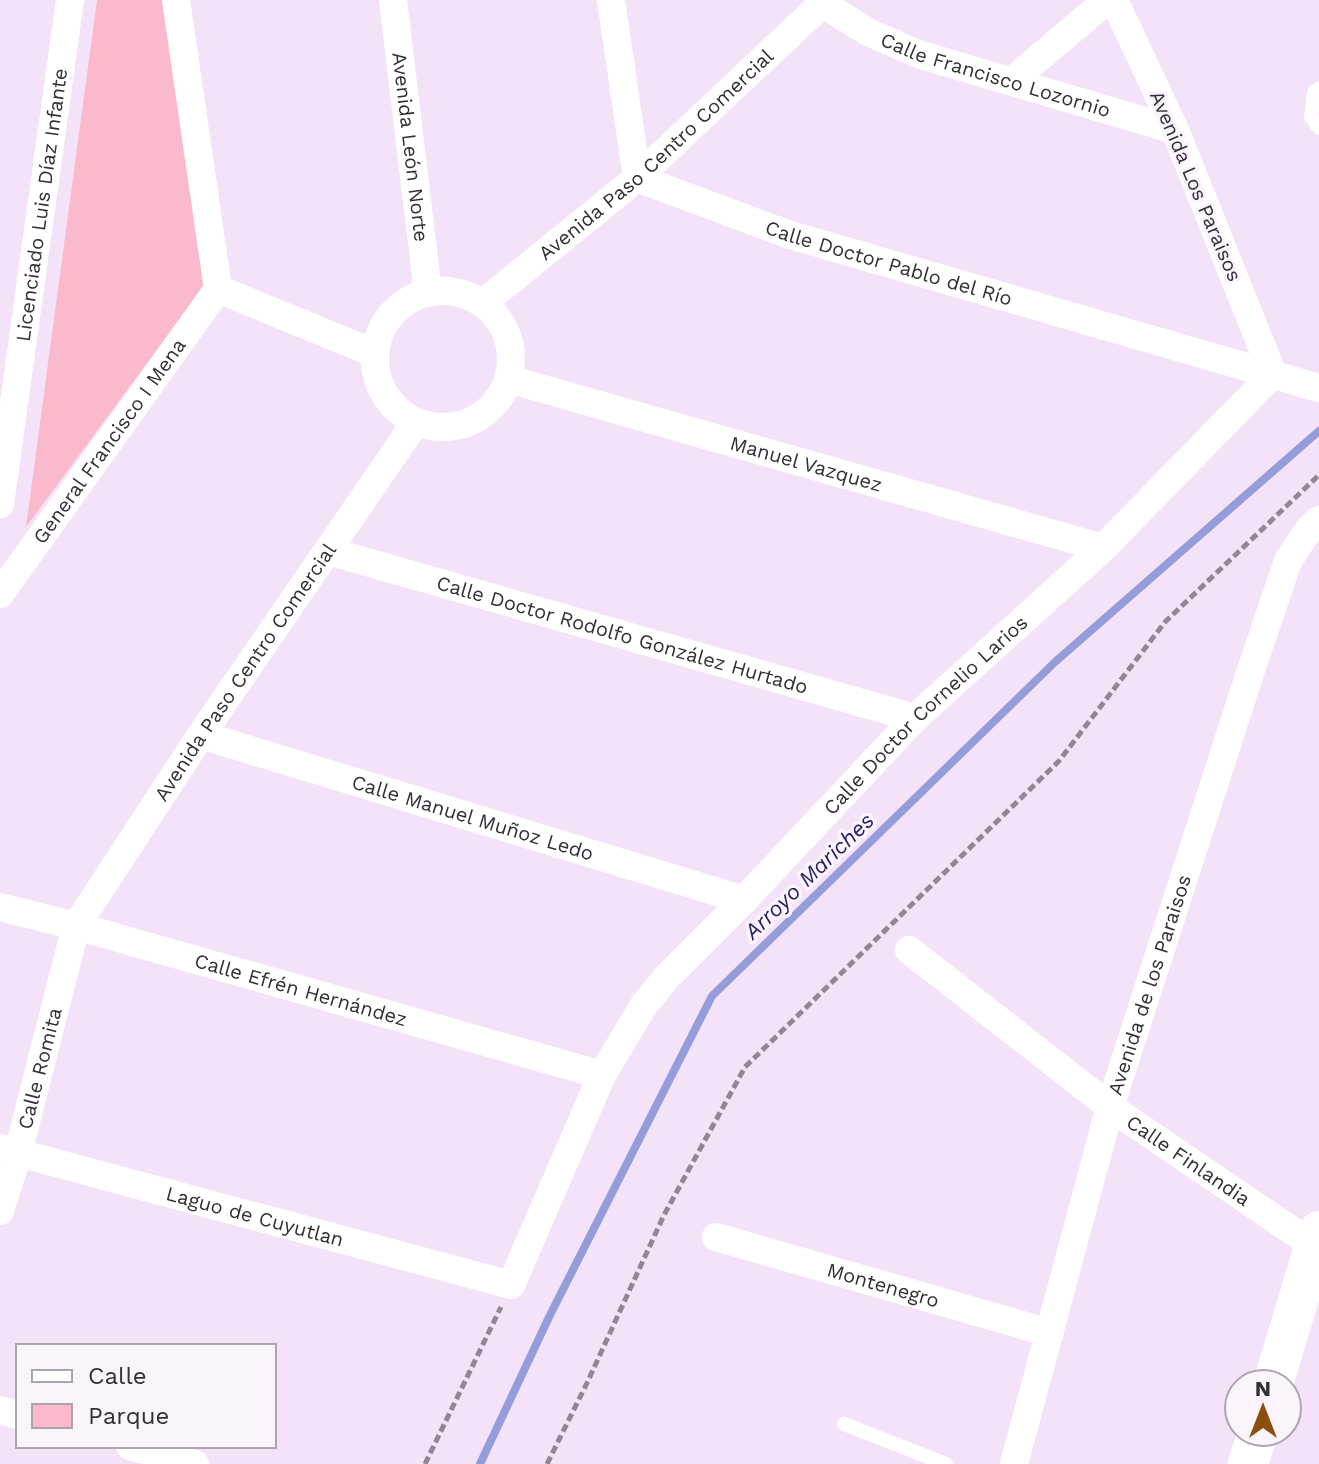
<svg xmlns="http://www.w3.org/2000/svg" width="1319" height="1464" font-family="'Work Sans',sans-serif">
  <style>
    .green { fill: #fbb9cc }
    .lines { fill: none; stroke-linecap: round; stroke-linejoin: round }
    .stream { stroke: #959cda; stroke-width: 8 }
    .path { stroke: #928695; stroke-width: 5; stroke-dasharray: 8 4; stroke-linecap: butt }
    .lane { stroke: #fff; stroke-width: 14 }
    .street { stroke: #fff; stroke-width: 28 }
    .secondary { stroke: #fff; stroke-width: 40 }
    .labels { text-anchor: middle; dominant-baseline: central; stroke-width: 7; stroke-linejoin: round; paint-order: stroke }
    .street-label { font-size: 20px; fill: #342e36; stroke: #fbf4fc }
    .water-label { font-size: 22px; font-style: italic; fill: #231d65; stroke: #fbf4fc }
  </style>
  <rect width="100%" height="100%" fill="#f4e3f8"/>
  <path class="green" d="M97,0H177L221,263L26,527Z"/>
  <g class="lines">
    <path class="stream" d="M480,1464L550,1315L712,996L1055,662L1319,431"/>
    <path class="path" d="M425,1464L501,1307
      M547,1464L587,1383L664,1215L745,1067L1059,761L1165,622L1319,475"/>
    <path class="lane" d="M1319,89L1314,92L1311,117L1319,128
      M844,1424L946,1464"/>
    <g class="street">
      <path d="M176,0L218,289"/>
      <path id="s1" d="M393,0L428,293"/>
      <path d="M611,0L637,178"/>
      <path id="s2" d="M823,4L868,32L918,54L1175,130"/>
      <path d="M1013,80L1107,0"/>
      <path id="s3" d="M637,178L787,234L1319,388"/>
      <path d="M218,289L374,353"/>
      <circle cx="443" cy="359" r="68"/>
      <path id="s4" d="M483,303L637,178L826,0"/>
      <path id="s5" d="M508,379L1103,548"/>
      <path id="s6" d="M0,504L70,0"/>
      <path id="s7" d="M328,551L915,718"/>
      <path id="s8" d="M0,594L218,289"/>
      <path id="s9" d="M201,735L744,900"/>
      <path id="s10" d="M0,907L76,926L602,1075"/>
      <path id="s11" d="M909,950L1110,1107L1319,1249"/>
      <path id="s12" d="M0,1148L511,1285L602,1075L644,1005L667,977L744,900L915,718L1103,548L1273,374L1175,130L1114,0"/>
      <path id="s13" d="M0,1211L18,1153L76,926L201,735L416,422"/>
      <path id="s14" d="M716,1237L1050,1333"/>
      <path d="M0,1410L18,1415"/>
      <path d="M130,1446L195,1464"/>
      <path id="s15" d="M1014,1464L1110,1107L1250,673L1288,561L1307,532L1319,520"/>
    </g>
    <path class="secondary" d="M1273,1384L1319,1231
      M1248,1464L1258,1432"/>
  </g>
  <g class="labels">
    <g class="street-label">
      <text stroke="none"><textPath href="#s2" startOffset="188">Calle Francisco Lozornio</textPath></text>
      <text stroke="none"><textPath href="#s1" startOffset="148">Avenida León Norte</textPath></text>
      <text stroke="none"><textPath href="#s4" startOffset="228">Avenida Paso Centro Comercial</textPath></text>
      <text transform="translate(1196 186) rotate(67)">Avenida Los Paraisos</text>
      <text stroke="none"><textPath href="#s6" startOffset="302">Licenciado Luis Díaz Infante</textPath></text>
      <text stroke="none"><textPath href="#s3" startOffset="266">Calle Doctor Pablo del Río</textPath></text>
      <text stroke="none"><textPath href="#s8" startOffset="188">General Francisco I Mena</textPath></text>
      <text stroke="none"><textPath href="#s5" startOffset="310">Manuel Vazquez</textPath></text>
      <text stroke="none"><textPath href="#s7" startOffset="306">Calle Doctor Rodolfo González Hurtado</textPath></text>
      <text stroke="none"><textPath href="#s13" startOffset="600">Avenida Paso Centro Comercial</textPath></text>
      <text stroke="none"><textPath href="#s12" startOffset="1244">Calle Doctor Cornelio Larios</textPath></text>
      <text stroke="none"><textPath href="#s9" startOffset="284">Calle Manuel Muñoz Ledo</textPath></text>
      <text stroke="none"><textPath href="#s15" startOffset="498">Avenida de los Paraisos</textPath></text>
      <text stroke="none"><textPath href="#s10" startOffset="312">Calle Efrén Hernández</textPath></text>
      <text stroke="none"><textPath href="#s13" startOffset="148">Calle Romita</textPath></text>
      <text stroke="none"><textPath href="#s11" startOffset="350">Calle Finlandia</textPath></text>
      <text stroke="none"><textPath href="#s12" startOffset="264">Laguo de Cuyutlan</textPath></text>
      <text stroke="none"><textPath href="#s14" startOffset="174">Montenegro</textPath></text>
    </g>
    <g class="water-label">
      <text transform="translate(809 876) rotate(-44)">Arroyo Mariches</text>
    </g>
  </g>
  <rect x="16" y="1344" width="260" height="104" fill="#fbf4fc" stroke="#aba5ad" stroke-width="2"/>
  <rect x="32" y="1370" width="40" height="12" fill="#ffffff" stroke="#aba5ad" stroke-width="2"/>
  <text x="88" y="1384" font-size="24" fill="#342e36">Calle</text>
  <rect x="32" y="1404" width="40" height="24" fill="#fbb9cc" stroke="#aba5ad" stroke-width="2"/>
  <text x="88" y="1424" font-size="24" fill="#342e36">Parque</text>
  <g transform="translate(1263 1408)"><circle r="38" fill="#fbf4fc" stroke="#aba5ad" stroke-width="2"/>
  <path d="M0-6L14 30L0 20L-14 30Z" fill="#8b4f0d"/>
  <text y="-12" font-size="22" font-weight="bold" text-anchor="middle" fill="#342e36">N</text>
  </g>
</svg>
